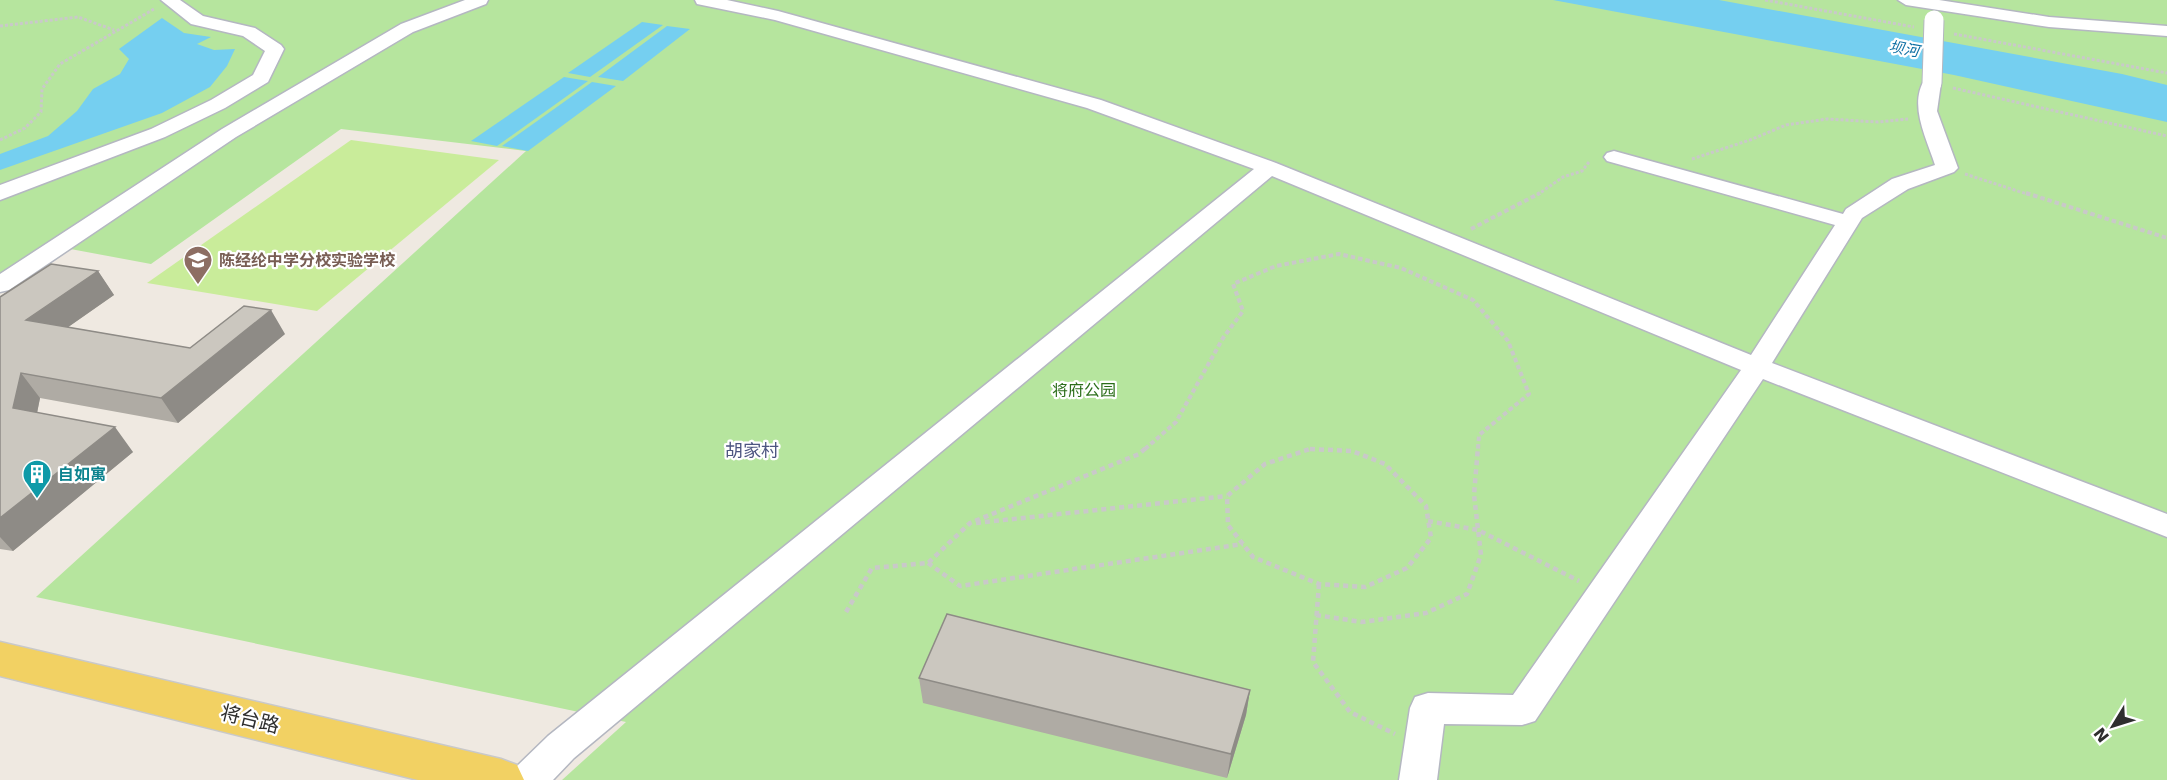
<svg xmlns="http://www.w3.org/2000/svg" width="2167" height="780" font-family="'DejaVu Sans','Noto Sans SC',sans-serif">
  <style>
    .green { fill: #b6e59e }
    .pitch { fill: #c9ec9a }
    .water { fill: #75cff0 }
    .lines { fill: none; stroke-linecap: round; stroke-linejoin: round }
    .minor-casing { stroke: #b4b7c1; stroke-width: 3 }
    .major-casing { stroke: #c9c9c9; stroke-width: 3 }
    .path-far2 { stroke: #c9c9c9; stroke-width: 3; stroke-dasharray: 3 2; stroke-linecap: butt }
    .path-far1 { stroke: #c9c9c9; stroke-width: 4; stroke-dasharray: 4.5 3; stroke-linecap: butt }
    .path { stroke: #c9c9c9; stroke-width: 4.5; stroke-dasharray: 5 4; stroke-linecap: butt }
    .minor { fill: #fff; fill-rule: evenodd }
    .major { fill: #f2d163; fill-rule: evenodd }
    .minor-bridge-casing { stroke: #b4b7c1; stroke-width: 21; stroke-linecap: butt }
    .minor-bridge { stroke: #fff; stroke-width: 19 }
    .wall { fill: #afaba4 }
    .shaded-wall { fill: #8e8b86 }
    .building { fill: #cbc7bf; stroke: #8e8b86; stroke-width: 1.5 }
    .labels { text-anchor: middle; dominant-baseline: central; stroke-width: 4.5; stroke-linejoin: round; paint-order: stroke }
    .far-water-label { font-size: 15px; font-style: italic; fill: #0d6fa3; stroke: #fff }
    .education-label { font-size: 16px; font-weight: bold; fill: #785e54; stroke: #fff; text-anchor: start }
    .park-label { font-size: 16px; fill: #2c6e1b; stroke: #fff }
    .culture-label { font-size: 16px; font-weight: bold; fill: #0d838f; stroke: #fff; text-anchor: start }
    .neighbourhood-label { font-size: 18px; fill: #4d5680; stroke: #fff }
    .near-street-label { font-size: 20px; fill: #2e2e2e; stroke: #fff }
  </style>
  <rect width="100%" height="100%" fill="#efe9e1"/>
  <path class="green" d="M0,0H2167V780H562L626,722L36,597L526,151L341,129L151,264L49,245L0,278Z"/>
  <path class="pitch" d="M351,140L499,160L317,311L147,283Z"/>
  <path class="water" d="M1553,0H1719L2122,74L2167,85V122L1954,75Z
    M162,18L184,33L211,37L197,44L214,50L235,49L227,66L210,87L162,113L0,170V154L48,136L77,111L93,89L120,74L129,59L119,49Z
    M642,22L663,25L590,77L568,73Z
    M667,26L690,29L623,81L598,77Z
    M564,77L588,81L497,146L471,141Z
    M592,82L616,86L528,151L502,146Z"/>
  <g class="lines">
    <g class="minor-casing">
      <path id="minor" d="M161,0H180L203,16L255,28L281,45L284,49L268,82L225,108L165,137L0,200V185L151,129L211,100L253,75L265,51L243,36L191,24Z
        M465,0H488L486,4L413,32L236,137L9,290L0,292V274L222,129L401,24Z
        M695,0H727L778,11L1101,100L1276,163L1751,355L1835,225L1607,161L1604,157L1607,153L1614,151L1843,214L1846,209L1892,179L1935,165C1927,139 1908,105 1925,79H1939L1941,83L1937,111L1958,168L1954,172L1908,189L1862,218L1772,363L2167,514V537L1763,379L1535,721L1522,725L1444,724L1437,780H1399L1410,708L1415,697L1428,693L1513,695L1741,370L1272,176L574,758L553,780H509L515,768L548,736L1254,169L1087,108L775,20L697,4Z
        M1898,0H1939L2049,17L2167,26V36L2049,27L1906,5Z"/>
    </g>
    <g class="major-casing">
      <path id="major" d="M0,642L501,759L517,765L524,780H418L0,676Z"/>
    </g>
    <path class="path-far2" d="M1765,0L1914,27
      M0,26L78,17L114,30
      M1954,34L2167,73
      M1953,88L2167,136
      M0,140L25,128L41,112L42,89L60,64L154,9
      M1692,159L1750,140L1786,125L1827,119L1878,122L1908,119
      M1965,174L2030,195
      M1537,195L1563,177L1582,171L1589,162"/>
    <path class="path-far1" d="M2026,193L2167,238
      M1471,229L1540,193
      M1145,449L1176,422L1223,338L1243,311L1233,284L1276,266L1339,254L1401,268L1473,300L1508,341L1529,394L1479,435L1478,449"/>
    <path class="path" d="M1310,449L1352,451L1385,464L1426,506L1431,538L1407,568L1365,587L1319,584L1253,557L1228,525L1227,496L1265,464Z
      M1428,521L1478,530L1579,581
      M976,523L1227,496
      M928,563L960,586L1243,544
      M1319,584L1313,662L1350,712L1395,734
      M846,612L872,568L928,563L970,523L1139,454L1147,447
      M1316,615L1362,622L1426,613L1467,594L1481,555L1474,495L1478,447"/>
    <use href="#minor" class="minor"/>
    <use href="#major" class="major"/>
    <g class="minor-bridge-casing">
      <path id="minor-bridge" d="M1932,83L1934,20"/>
    </g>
    <use href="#minor-bridge" class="minor-bridge"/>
  </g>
  <path class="wall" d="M98,271L114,295L68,327L190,348L285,334L178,423L40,398L37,413L133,452L13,551L0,549V297Z
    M919,678L1250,690L1246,715L1227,778L923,703Z"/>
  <path class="shaded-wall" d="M98,271L114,295L44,344L26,320Z
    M271,310L285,334L178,423L161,398Z
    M21,373L40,398L33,433L13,408Z
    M115,427L133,452L13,551L0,537V518Z
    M1250,690L1246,715L1227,778L1231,754Z"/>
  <path class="building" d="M51,264L98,271L26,320L190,348L244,306L271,310L161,398L21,373L13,408L115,427L0,518V297Z
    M947,614L1250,690L1231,754L919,678Z"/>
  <defs>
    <g id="school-pin" transform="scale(1.5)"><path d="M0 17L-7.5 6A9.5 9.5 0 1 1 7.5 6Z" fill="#8d6e63" stroke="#fff"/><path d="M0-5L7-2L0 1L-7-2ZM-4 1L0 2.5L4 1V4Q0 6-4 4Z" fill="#fff"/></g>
    <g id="building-pin" transform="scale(1.5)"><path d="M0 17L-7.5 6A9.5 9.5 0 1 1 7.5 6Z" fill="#0f9aa8" stroke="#fff"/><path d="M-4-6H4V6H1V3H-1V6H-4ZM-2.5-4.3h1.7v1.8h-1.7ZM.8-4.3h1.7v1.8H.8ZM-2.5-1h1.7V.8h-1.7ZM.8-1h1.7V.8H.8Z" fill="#fff"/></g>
  </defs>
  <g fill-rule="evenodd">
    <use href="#school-pin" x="198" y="260"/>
    <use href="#building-pin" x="37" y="474"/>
  </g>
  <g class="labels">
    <g class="far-water-label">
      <text transform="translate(1904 49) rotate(10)">坝河</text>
    </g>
    <g class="education-label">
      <text x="219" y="260">陈经纶中学分校实验学校</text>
    </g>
    <g class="park-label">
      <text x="1084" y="390">将府公园</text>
    </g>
    <g class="culture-label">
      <text x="58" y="474">自如寓</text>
    </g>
    <g class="neighbourhood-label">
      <text x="752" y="450">胡家村</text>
    </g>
    <g class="near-street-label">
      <text transform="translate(250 719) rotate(14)">将台路</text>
    </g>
  </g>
  <g transform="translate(2113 726) rotate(232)" stroke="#ffffff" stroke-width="4.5" paint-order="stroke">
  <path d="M0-4.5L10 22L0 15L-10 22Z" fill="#2e2e2e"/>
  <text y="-9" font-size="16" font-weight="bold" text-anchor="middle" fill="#2e2e2e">N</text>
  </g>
</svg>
